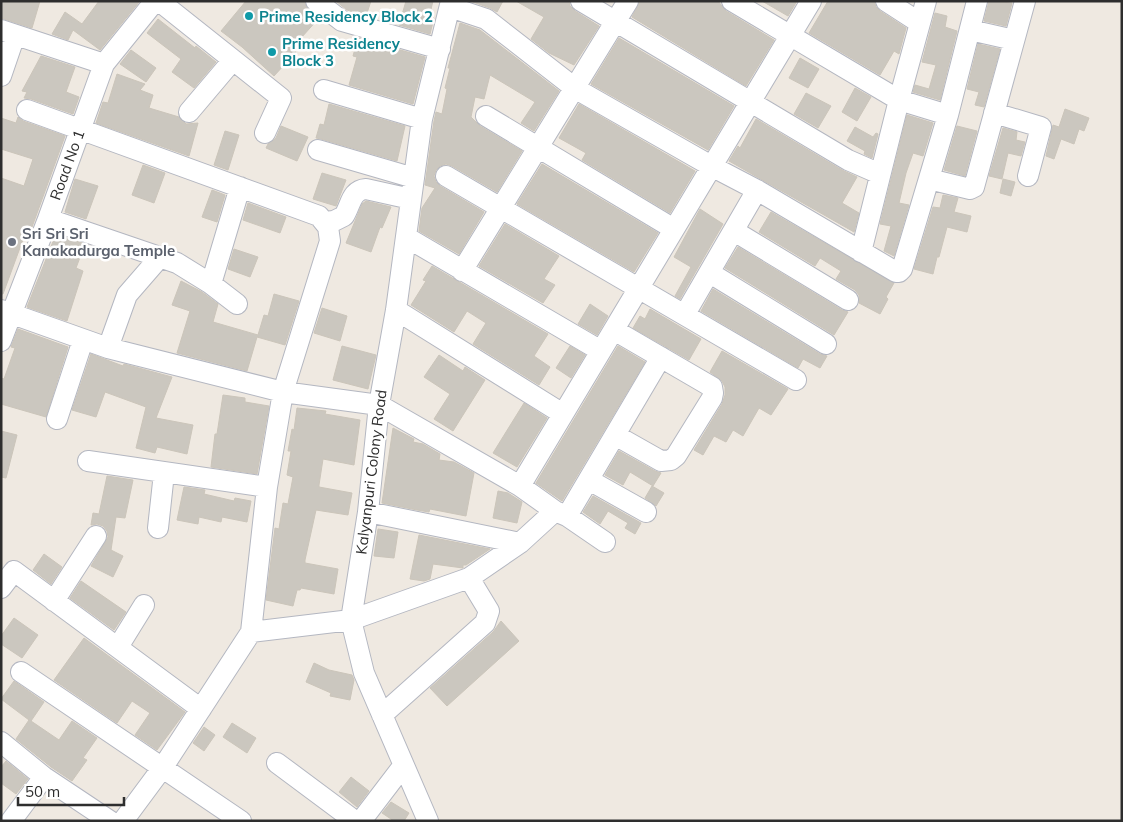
<svg xmlns="http://www.w3.org/2000/svg" width="1123" height="822" font-family="Mulish,sans-serif">
  <style>
    .building { fill: #cbc7bf; stroke: #cbc5ba }
    .lines { fill: none; stroke-linecap: round; stroke-linejoin: round }
    .minor-casing { stroke: #b4b7c1; stroke-width: 22 }
    .minor { stroke: #fff; stroke-width: 20 }
    .culture-dot { fill: #0f9aa8; stroke: #fff; stroke-width: 2 }
    .worship-dot { fill: #6b7280; stroke: #fff; stroke-width: 2 }
    .labels { text-anchor: middle; dominant-baseline: central; stroke-width: 5; stroke-linejoin: round; paint-order: stroke }
    .culture-label { font-size: 15px; font-weight: bold; fill: #0d838f; stroke: #fff; text-anchor: start }
    .street-label { font-size: 15px; fill: #2e2e2e; stroke: #fff }
    .worship-label { font-size: 15px; font-weight: bold; fill: #5b616d; stroke: #fff; text-anchor: start }
  </style>
  <rect width="100%" height="100%" fill="#efe9e1"/>
  <path class="building" d="M1,1H40L32,28L1,18Z
    M99,1H140L100,50L73,30L68,40L52,34L65,12L82,24Z
    M246,1H304L308,10L319,18L292,48L296,52L274,76L242,47L221,31Z
    M336,1H371L366,16L347,10Z
    M406,1H433L429,17L434,18L430,34L399,25Z
    M470,1H503L497,12L490,8Z
    M516,1H569L570,6L575,11L599,26L574,65L549,53L531,39L544,17Z
    M640,1H718L726,11L774,40L746,86L632,17Z
    M762,1H797L788,16Z
    M828,1H874L876,7L880,11L906,28L899,54L894,51L880,75L809,33Z
    M989,1L1012,3L1006,26L984,21Z
    M935,13L947,16L945,27L957,31L940,100L913,92L915,85L929,89L936,65L922,62Z
    M158,19L195,48L196,46L216,62L194,88L172,72L181,59L147,33Z
    M460,23L480,30L559,91L534,131L521,123L535,102L490,75L484,99L475,97L471,117L480,126L522,151L497,192L452,166L446,164L440,166L436,170L434,176L436,182L440,186L484,212L459,254L419,231L422,208L435,188L425,185L434,121L436,112L442,114L447,89L445,88L450,68H448Z
    M358,38L425,57L413,104L349,85L357,57L353,56Z
    M619,38L734,106L708,150L591,84Z
    M978,44L1000,49L984,107L975,105L979,92L967,89Z
    M131,50L156,68L146,82L120,64Z
    M41,56L75,67L66,92L79,97L73,114L31,99L24,98L27,92L22,91Z
    M800,58L819,69L808,88L789,78Z
    M117,74L145,84L140,90L153,95L149,108L179,117L186,124L198,123L189,156L96,123L103,102L108,103Z
    M855,88L871,97L857,121L842,112Z
    M806,93L831,106L818,128L794,114Z
    M329,104L405,126L397,161L321,139L316,138L320,124L324,125Z
    M579,104L695,171L670,213L582,160L586,153L559,138Z
    M1065,109L1089,118L1084,131L1079,129L1074,144L1061,139L1054,159L1046,156L1053,125L1059,127Z
    M907,115L933,123L923,156L913,153L906,173L899,203L909,205L894,256L884,251L891,226L880,224Z
    M18,117L23,121L65,136L32,227L28,226L3,294H1V178L24,186L33,159L1,149V118L16,123Z
    M756,119L842,170L857,177L842,203L859,213L854,232L729,161L738,146L740,148Z
    M281,126L308,137L297,161L266,148L268,144L276,138Z
    M957,126L977,131L965,176L944,170Z
    M855,127L873,137L876,133L878,134L872,158L864,154L865,151L847,141Z
    M1003,128L1017,132L1016,140L1025,142L1021,156L1008,153L1002,179L989,176Z
    M225,131L239,135L228,170L214,165Z
    M542,164L658,233L634,272L517,204Z
    M143,165L165,173L154,203L132,195Z
    M322,173L346,180L336,206L313,199Z
    M75,179L98,186L86,219L65,212Z
    M1003,179L1015,182L1011,196L1000,193Z
    M212,190L225,195L217,222L202,217Z
    M943,195L958,198L954,212L971,216L967,232L947,227L939,257H937L933,274L914,269L933,207L940,208Z
    M366,201L391,207L382,228L380,227L371,252L346,243L362,204Z
    M248,203L286,217L280,233L243,220Z
    M700,209L723,224L680,299L675,296L691,267L674,257Z
    M771,212L894,283L886,297L888,299L880,314L859,303V295L855,290L836,279L841,271L820,258L815,266L759,232Z
    M505,224L559,256L544,279L555,285L543,303L479,266Z
    M56,234L85,244L76,268L83,271L67,321L27,307Z
    M738,247L842,310L848,312L834,335L725,268Z
    M234,249L258,257L250,277L228,269Z
    M432,266L548,334L534,356L550,367L539,385L473,344L486,323L467,311L454,332L411,305L426,281L423,280Z
    M181,281L202,292L218,304L213,322L258,335L264,315L268,316L274,294L299,301L285,345L257,337L247,371L177,353L190,311L172,305Z
    M713,289L820,354L827,356L820,368L803,359L798,368L701,311Z
    M590,304L608,316L597,335L578,324Z
    M322,308L347,316L340,341L314,333Z
    M650,309L701,339L689,360L633,328L640,316L645,319Z
    M18,329L68,347L46,417L1,404V378L4,379L15,348L11,347Z
    M342,346L376,355L368,389L333,380Z
    M570,346L585,355L571,378L556,368Z
    M618,346L645,362L562,501L536,483Z
    M722,351L788,389L771,415L759,408L743,436L733,430L726,442L714,436L703,455L694,450L722,404L725,395V387L722,381L710,372Z
    M91,354L123,366L124,364L172,377L156,418L193,425L187,454L157,447L155,453L136,448L146,407L105,392L96,417L72,410Z
    M439,355L463,371L465,367L485,380L453,431L434,419L450,394L424,377Z
    M223,395L245,398V402L269,406L257,474L211,467L215,434H217Z
    M524,403L547,418L517,467L493,453Z
    M297,408L326,411L325,414L360,420L354,465L323,459L319,485V487L352,493L348,515L316,510L305,560V563L338,569L334,594L301,588L300,590H297L293,606L266,600L275,528L279,529L283,503L288,504L293,477L287,475L291,451H288L292,429L294,430Z
    M393,428L414,439L413,442L423,444L440,454L439,460L454,462L474,473L466,516L430,509L429,512L417,510L382,503Z
    M1,431L17,435L6,478L1,477Z
    M619,451L655,471L661,473L653,486L630,472L623,485L605,475Z
    M107,476L133,480L125,518L116,517L111,550L123,556L113,577L91,566L108,537L107,531L103,526L97,524L91,525L93,513L99,514Z
    M652,486L664,493L656,506L645,498Z
    M184,487L205,490L204,494L234,501L235,498L251,501L247,522L222,517L221,522L199,517L198,524L177,520Z
    M498,491L508,493L522,502L517,523L493,518Z
    M593,496L641,523L635,534L625,528L628,523L608,511L600,524L583,512Z
    M378,529L398,532L394,558L374,556Z
    M419,535L490,549L466,565H463V568L433,564L430,579L424,581L410,579Z
    M44,554L62,567L51,584L33,570Z
    M81,581L126,612L114,630L70,598Z
    M14,618L38,635L22,658L1,644V636Z
    M501,621L519,641L447,706L430,688L493,632Z
    M84,638L185,712L157,750L135,735L150,713L132,701L117,723L54,680Z
    M314,663L329,670L352,675L354,680L350,700L330,696L331,693L306,682Z
    M14,681L44,702L31,721L59,740L72,721L97,738L83,758L87,760L72,781L51,767L16,739L29,720L1,699Z
    M232,723L256,738L247,753L223,737Z
    M204,727L215,735L204,751L193,743Z
    M6,761L28,779L16,794L1,783V767Z
    M351,777L369,791L357,807L339,792Z
    M391,802L409,813L404,821H394L382,813Z"/>
  <g class="lines">
    <g class="minor-casing">
      <path id="minor" d="M159,1L281,98L265,133
        M316,1L342,21L440,49
        M581,1L848,160L880,174
        M732,1L899,100L948,115
        M886,1L920,23
        M450,7L486,19L576,89L713,167L757,190L896,272H899L902,269L948,115L977,1
        M1,30L104,64
        M970,30L1014,40
        M1,76L15,35
        M324,90L422,119
        M27,110L319,216L328,227L330,241L283,392L267,487L251,632L163,767L123,821
        M189,112L233,60
        M994,113L1041,127L1028,176
        M486,116L674,229
        M318,150L414,178
        M446,176C563,244 679,312 796,380
        M929,179L970,189L974,187L1025,1
        M48,219L177,263L211,284L237,304
        M324,222L334,221L344,216C351,205 351,190 366,189L411,199
        M734,231L848,300
        M406,237L601,351
        M861,252L899,100L926,1
        M462,271L628,1
        M710,273L826,344
        M211,284L240,187
        M1,310L108,348L283,392L379,405L520,486L555,511L567,516L605,542
        M396,310L563,414
        M685,314L757,190
        M614,330L712,387L713,393L712,398L676,456L671,460L661,461L615,435
        M1,341L48,219L104,64L155,1
        M108,348L127,295L160,257
        M57,419L83,340
        M88,461L267,487
        M589,480L646,512
        M520,486L811,1
        M368,512L520,543
        M567,516L661,357
        M158,528L164,473
        M1,588L14,571L201,709
        M54,601L96,536
        M251,632L351,620L469,578L520,543L555,511
        M118,647L144,605
        M21,672L241,821
        M382,715L485,623L489,611L469,578
        M1,742L44,777L110,821
        M277,763L355,821
        M11,821L44,777
        M361,821L403,766
        M428,821L364,673L351,620L368,512L379,405L396,310L422,119L451,1"/>
    </g>
    <use href="#minor" class="minor"/>
  </g>
  <g class="culture-dot">
    <circle cx="249" cy="16" r="5"/>
    <circle cx="272" cy="52" r="5"/>
  </g>
  <circle class="worship-dot" cx="12" cy="242" r="5"/>
  <g class="labels">
    <g class="culture-label">
      <text x="259" y="16">Prime Residency Block 2</text>
      <text x="282" y="43">Prime Residency<tspan x="282" dy="17">Block 3</tspan></text>
    </g>
    <g class="street-label">
      <text transform="translate(67 165) rotate(-70)">Road No 1</text>
      <text transform="translate(371 472) rotate(-83)">Kalyanpuri Colony Road</text>
    </g>
    <g class="worship-label">
      <text x="22" y="233">Sri Sri Sri<tspan x="22" dy="17">Kanakadurga Temple</tspan></text>
    </g>
  </g>
  <rect width="1123" height="822" fill="none" stroke="#2e2e2e" stroke-width="5"/>
  <path d="M18 797v8h106v-8" fill="none" stroke="#2e2e2e" stroke-width="2.5"/>
  <text x="25" y="797" font-size="15" fill="#2e2e2e" stroke="#ffffff" stroke-width="4" paint-order="stroke">50 m</text>
</svg>
